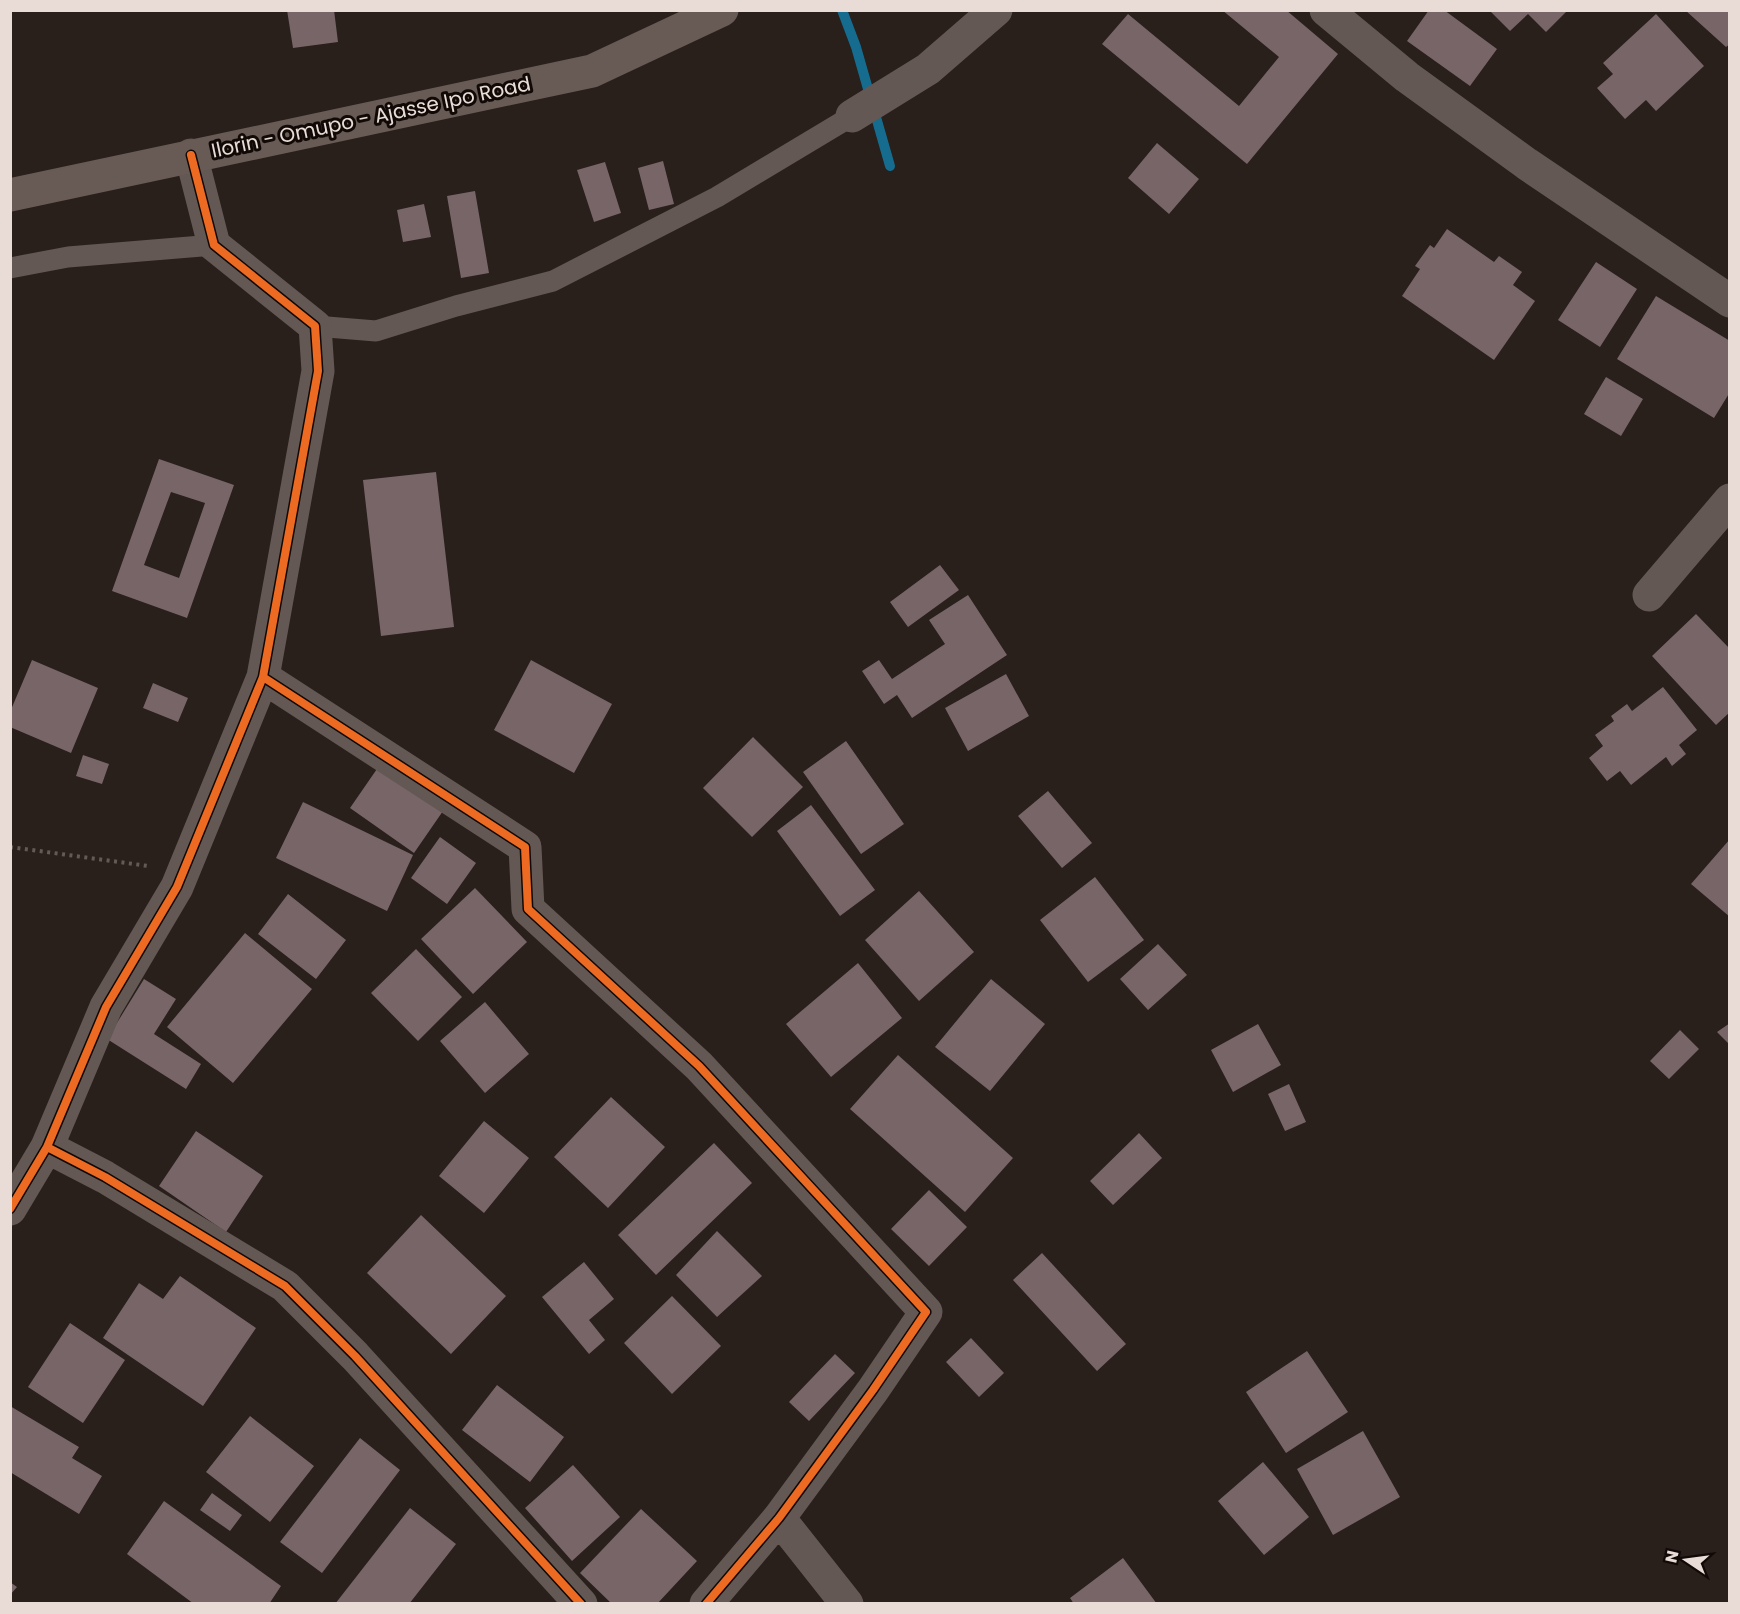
<svg xmlns="http://www.w3.org/2000/svg" width="1740" height="1614" font-family="Poppins,sans-serif">
  <style>
    .lines { fill: none; stroke-linecap: round; stroke-linejoin: round }
    .stream { stroke: #156c8f; stroke-width: 10 }
    .building { fill: #786568; fill-rule: evenodd }
    .path { stroke: #635a56; stroke-width: 4; stroke-dasharray: 3 4.5; stroke-linecap: butt }
    .service { stroke: #635853; stroke-width: 21 }
    .minor { stroke: #635853; stroke-width: 33 }
    .trunk { stroke: #685a54; stroke-width: 33 }
    .cycleway-casing { stroke: #110906; stroke-width: 11 }
    .cycleway { stroke: #ed6a23; stroke-width: 8 }
    .labels { text-anchor: middle; dominant-baseline: central; stroke-width: 6; stroke-linejoin: round; paint-order: stroke }
    .street-label { font-size: 20px; fill: #e9dcd7; stroke: #110906 }
  </style>
  <rect width="100%" height="100%" fill="#291f1b"/>
  <g class="lines">
    <path class="stream" d="M842,10L856,47L890,166"/>
  </g>
  <path class="building" d="M287,10H334L338,42L293,48Z
    M1222,10H1286L1338,54L1247,164L1102,44L1128,14L1239,106L1279,57Z
    M1429,10H1444L1497,49L1470,86L1407,41Z
    M1489,10H1568L1546,32L1528,14L1510,31Z
    M1685,10H1730V44L1726,47Z
    M1656,14L1704,66L1656,111L1646,100L1625,119L1597,88L1613,74L1603,63Z
    M1157,143L1199,179L1169,214L1128,178Z
    M663,161L674,204L649,210L638,168Z
    M605,162L621,213L594,222L577,170Z
    M475,191L489,273L461,278L447,196Z
    M424,204L431,237L403,242L397,210Z
    M1447,229L1494,262L1499,256L1522,272L1513,285L1535,301L1494,360L1402,296L1420,269L1415,266L1430,245L1434,248Z
    M1596,262L1637,289L1600,347L1558,320Z
    M1656,296L1730,341V392L1714,418L1617,359Z
    M1606,377L1643,399L1621,436L1584,414Z
    M159,459L234,485L187,618L112,591ZM171,492L205,503L179,578L144,565Z
    M436,472L454,627L381,636L363,480Z
    M940,565L959,590L908,627L890,602Z
    M968,595L1007,655L912,718L897,695L884,704L862,671L879,660L892,679L945,644L929,620Z
    M1696,614L1730,649V712L1716,725L1652,656Z
    M32,660L98,688L71,753L10,727V712Z
    M531,660L612,704L574,773L494,730Z
    M1006,674L1029,716L968,751L945,708Z
    M153,683L188,698L178,722L143,708Z
    M1663,687L1697,730L1679,745L1686,754L1672,766L1666,757L1631,785L1620,771L1607,781L1589,758L1603,746L1595,735L1614,721L1611,716L1627,704L1632,711Z
    M753,737L803,787L752,837L703,788Z
    M846,741L904,824L861,854L803,772Z
    M83,755L109,764L102,784L76,776Z
    M379,766L443,811L414,853L350,808Z
    M1048,791L1092,843L1062,868L1018,816Z
    M303,802L413,855L387,911L276,858Z
    M811,805L875,890L840,916L777,831Z
    M440,837L476,863L447,904L411,878Z
    M1730,839V917L1691,884Z
    M1095,877L1144,940L1088,982L1040,920Z
    M475,888L527,942L473,994L421,939Z
    M919,891L974,952L919,1001L865,940Z
    M288,894L346,940L316,979L258,934Z
    M245,933L312,989L233,1083L167,1027Z
    M1158,944L1187,975L1148,1010L1120,979Z
    M416,949L462,997L418,1041L371,993Z
    M858,963L902,1018L831,1077L786,1024Z
    M144,979L176,999L154,1034L201,1064L186,1089L107,1039Z
    M991,979L1045,1024L990,1091L935,1047Z
    M485,1002L529,1054L485,1093L440,1041Z
    M1730,1023V1045L1717,1032Z
    M1258,1024L1281,1065L1233,1092L1211,1050Z
    M1680,1030L1699,1049L1669,1079L1650,1061Z
    M898,1055L1013,1158L965,1212L850,1109Z
    M1289,1084L1306,1122L1285,1131L1268,1094Z
    M611,1097L665,1147L608,1208L554,1157Z
    M484,1121L529,1158L484,1213L439,1176Z
    M196,1131L263,1176L226,1232L159,1186Z
    M1139,1133L1162,1158L1113,1205L1090,1181Z
    M714,1143L752,1183L656,1275L618,1235Z
    M929,1190L967,1227L929,1266L891,1229Z
    M421,1215L506,1296L451,1354L367,1273Z
    M717,1231L762,1276L717,1317L676,1275Z
    M1042,1253L1126,1344L1097,1371L1013,1280Z
    M584,1262L614,1299L589,1320L605,1340L589,1354L542,1297Z
    M180,1276L256,1328L203,1406L103,1338L139,1283L163,1299Z
    M672,1296L721,1346L672,1394L624,1343Z
    M70,1323L125,1360L83,1423L28,1387Z
    M971,1338L1004,1373L979,1397L946,1362Z
    M1307,1351L1348,1412L1286,1453L1246,1392Z
    M835,1354L855,1373L809,1421L789,1402Z
    M497,1385L564,1437L530,1482L462,1430Z
    M10,1406L79,1447L72,1458L102,1476L79,1514L10,1472Z
    M250,1416L314,1466L270,1522L206,1472Z
    M1363,1431L1400,1497L1333,1535L1297,1469Z
    M360,1438L400,1470L322,1573L280,1542Z
    M1263,1462L1309,1517L1264,1555L1218,1501Z
    M573,1465L620,1517L572,1561L525,1508Z
    M212,1493L242,1515L230,1531L200,1510Z
    M164,1501L281,1586L269,1604H194L127,1554Z
    M410,1508L456,1544L409,1604H335Z
    M641,1509L697,1561L657,1604H612L580,1573Z
    M1123,1558L1157,1604H1074L1070,1598Z
    M10,1582L17,1587L10,1595Z"/>
  <g class="lines">
    <path class="path" d="M10,847L148,866"/>
    <path class="service" d="M10,268L68,257L214,245
      M315,326L376,331L456,306L553,281L717,197L852,116"/>
    <path class="minor" d="M1326,10L1407,77L1527,164L1730,301
      M852,116L928,69L996,10
      M1649,595L1730,500
      M263,677L525,847L528,909L699,1066L926,1312L873,1390L779,1518L706,1604
      M47,1147L105,1177L285,1286L355,1356L581,1604
      M10,1209L47,1147L106,1007L177,887L263,677L318,371L315,326L214,245L191,155
      M779,1518L847,1604"/>
    <path class="trunk" d="M10,195L592,71L722,10"/>
    <g class="cycleway-casing">
      <path id="cycleway" d="M263,677L525,847L528,909L699,1066L926,1312L873,1390L779,1518L706,1604
        M47,1147L105,1177L285,1286L355,1356L581,1604
        M10,1209L47,1147L106,1007L177,887L263,677L318,371L315,326L214,245L191,155"/>
    </g>
    <use href="#cycleway" class="cycleway"/>
  </g>
  <g class="labels">
    <g class="street-label">
      <text transform="translate(371 117) rotate(-12)">Ilorin - Omupo - Ajasse Ipo Road</text>
    </g>
  </g>
  <rect width="1740" height="1614" fill="none" stroke="#e9dcd7" stroke-width="24"/>
  <g transform="translate(1686 1560) rotate(283)" stroke="#110906" stroke-width="4.5" paint-order="stroke">
  <path d="M0-4.5L10 22L0 15L-10 22Z" fill="#e9dcd7"/>
  <text y="-9" font-size="16" font-weight="bold" text-anchor="middle" fill="#e9dcd7">N</text>
  </g>
</svg>
